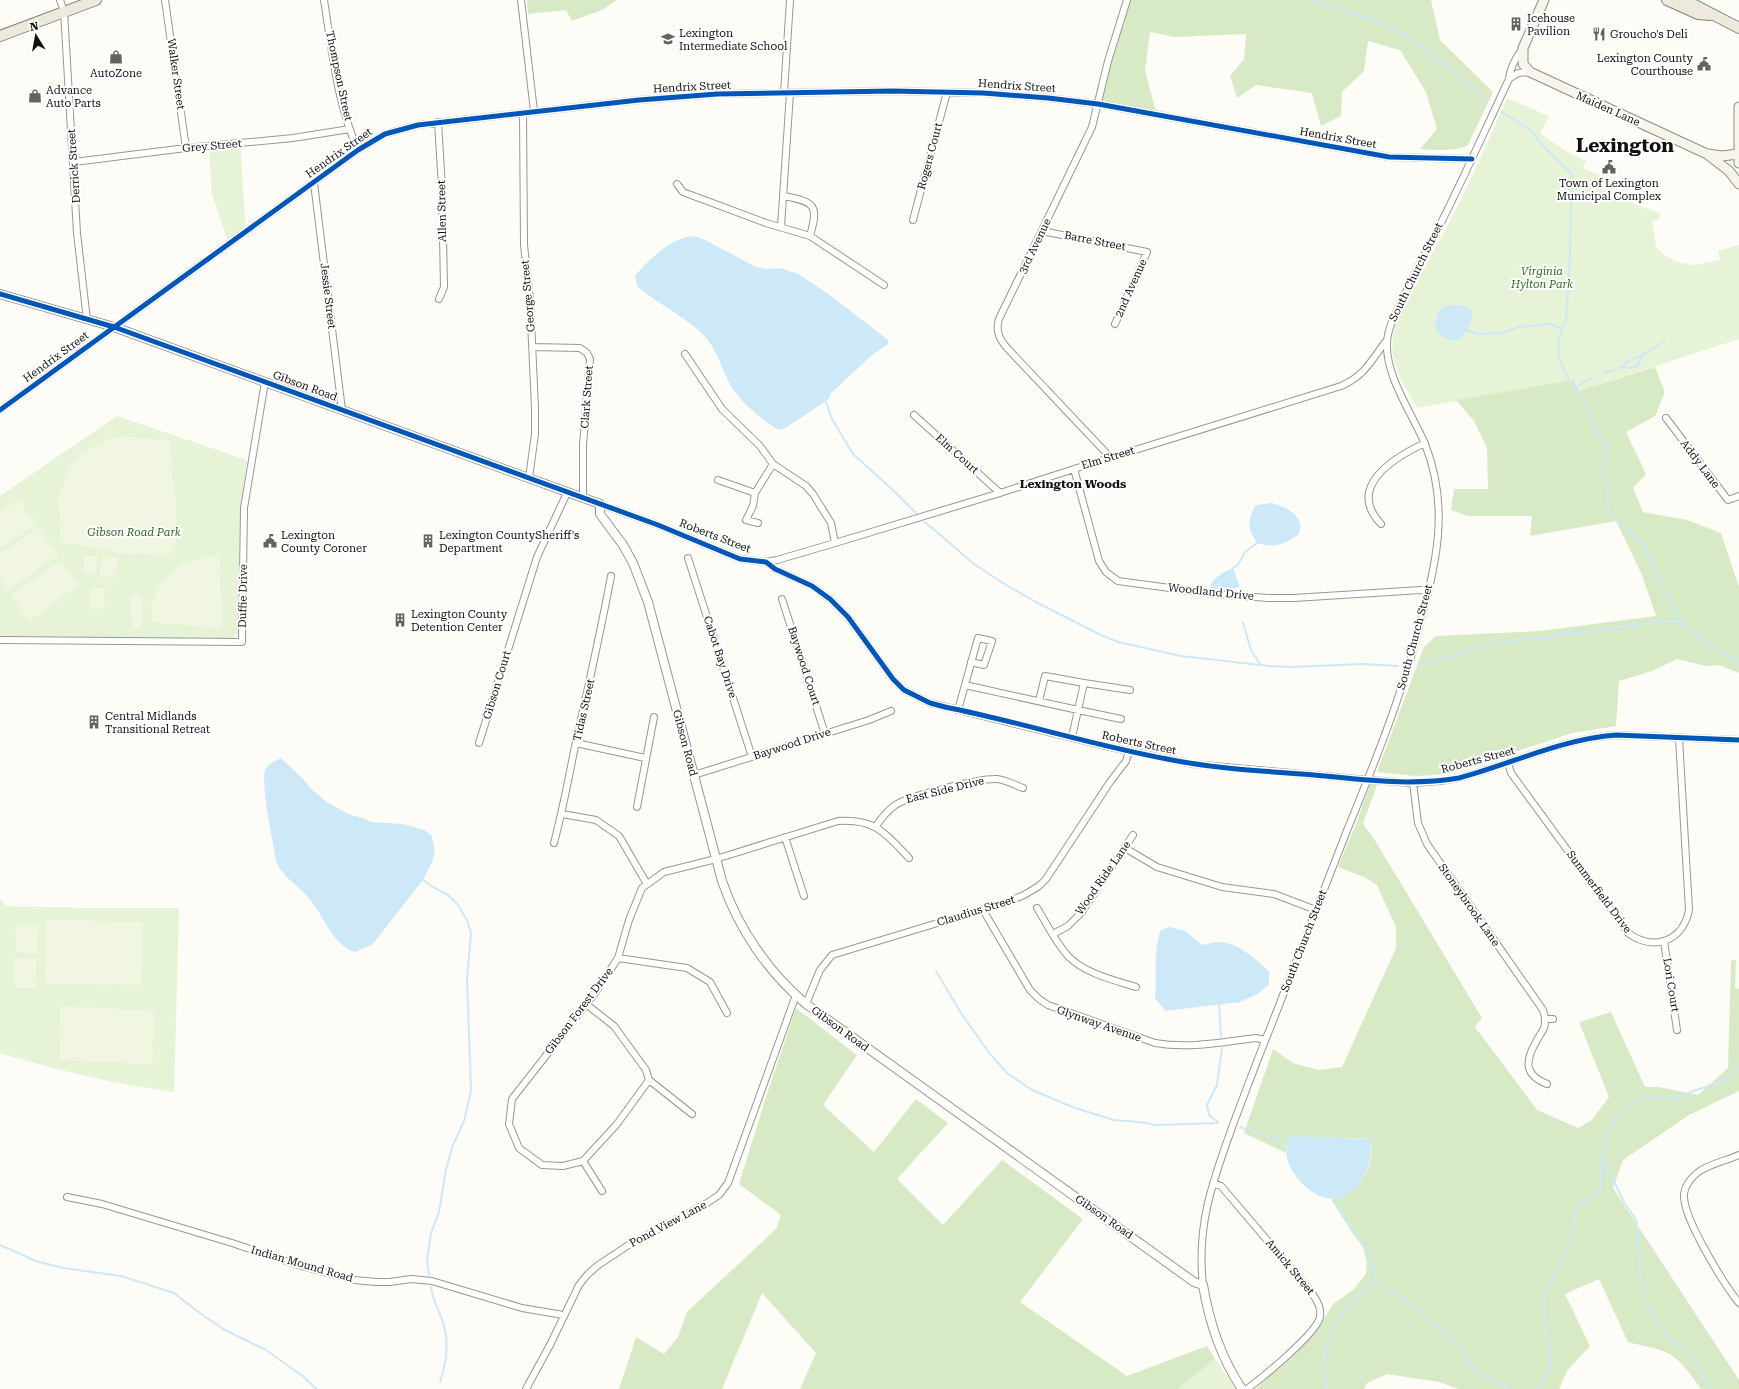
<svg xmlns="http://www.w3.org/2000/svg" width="1739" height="1389" font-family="'Roboto Serif',serif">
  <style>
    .green { fill: #e7f3d7 }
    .forest { fill: #d8eac5 }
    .pitch { fill: #f0f6e1 }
    .water { fill: #cde8f7 }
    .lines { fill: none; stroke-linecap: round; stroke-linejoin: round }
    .stream { stroke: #cde8f7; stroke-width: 2 }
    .minor-casing { stroke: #979795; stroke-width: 8 }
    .tertiary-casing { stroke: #979795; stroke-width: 10 }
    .secondary-casing { stroke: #8e8d8b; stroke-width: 11 }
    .primary-casing { stroke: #858482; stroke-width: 12 }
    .minor { stroke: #fffffe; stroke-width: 6 }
    .tertiary { stroke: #fffffe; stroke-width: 8 }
    .secondary { stroke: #f6f4eb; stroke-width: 9 }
    .primary { stroke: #ede9dc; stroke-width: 10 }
    .cycleway-casing { stroke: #fff; stroke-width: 8 }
    .cycleway { stroke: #0057b8; stroke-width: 5 }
    .labels { text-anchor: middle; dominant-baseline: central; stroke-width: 4; stroke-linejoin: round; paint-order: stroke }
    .poi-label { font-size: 11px; fill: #111; stroke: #fff; text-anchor: start }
    .street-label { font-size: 11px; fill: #111; stroke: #fff }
    .park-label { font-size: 11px; font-style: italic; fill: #2f6b1f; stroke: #fff }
    .neighbourhood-label { font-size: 12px; font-weight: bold; fill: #111; stroke: #fff }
    .town-label { font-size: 19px; font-weight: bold; fill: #111; stroke: #fff }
  </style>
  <rect width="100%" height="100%" fill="#fdfcf7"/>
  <path class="green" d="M1507,98L1549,116L1540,133L1564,150L1586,161L1583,168L1600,176L1595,185L1637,205L1660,213L1659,219L1652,221L1656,247L1667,257L1681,263L1694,265L1720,260L1718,251L1739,245V339L1579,391L1574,380L1417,408C1405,387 1389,363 1393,337C1396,319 1406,302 1415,287C1427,263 1440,240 1452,217C1472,178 1490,138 1507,98Z
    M240,143L246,232L229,244L212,194L209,146Z
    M117,416L247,460L240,510L238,634L233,639L0,636V496Z
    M0,899L7,906L87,908H179L174,1092C114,1084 57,1070 0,1053Z
    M1215,1359L1236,1389H1178Z"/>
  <path class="forest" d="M527,0H617L602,10L572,21L566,10L528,14Z
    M1127,0H1431L1440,40L1493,92L1468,145C1458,152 1432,150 1420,149L1437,129L1426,92L1400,50L1368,41L1364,71L1342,92L1341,116L1321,126L1312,93L1256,85L1237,98L1230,76L1244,59L1246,34L1174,37L1150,32L1145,71L1157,115L1098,104Z
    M1655,367L1665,392L1655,416L1626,432L1646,474L1633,488L1643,512L1687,520L1721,533L1739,587V673L1719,665L1706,666L1677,659L1652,671L1619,681L1616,726L1572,733L1449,774L1416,776L1377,772L1424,647L1436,636L1540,631L1656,616L1642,575L1616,521L1530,536L1532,516H1468L1451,510L1454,489H1488L1487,448L1474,421L1456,400L1574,380L1579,391Z
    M1370,784L1377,785L1363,824L1376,842L1482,1018L1475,1027L1537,1110L1578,1128L1592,1120L1609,1097L1579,1022L1611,1012L1645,1087H1659L1698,1095L1728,1068L1731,961L1736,959L1735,988L1739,989V1091L1689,1115L1623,1160L1613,1188L1739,1380V1389H1701C1693,1378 1686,1366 1675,1358C1663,1348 1642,1346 1628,1342L1599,1279L1565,1294L1590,1346L1567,1371L1559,1389H1459L1439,1382L1387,1374L1367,1383L1364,1389H1256L1320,1326L1333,1304L1353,1290L1366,1274L1367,1262L1363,1247L1351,1231L1331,1199C1335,1199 1340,1199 1343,1197C1362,1189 1377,1159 1370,1139L1351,1138L1287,1141L1286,1153L1244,1133L1273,1049L1293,1063L1319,1070L1342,1067L1396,948V927L1377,885L1364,877L1338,867L1356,824Z
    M796,1008L857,1055L823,1105L874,1152L916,1099L948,1123L897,1179L943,1225L1002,1160L1083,1219L1020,1302L1127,1376L1207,1346L1215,1359L1178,1389H800L816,1353L762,1293L722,1389H619L636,1337L664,1354L678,1337L687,1312L776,1229L781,1215L739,1184L766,1097Z"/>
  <path class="pitch" d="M125,436L169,441L176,506V546L174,550L166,555L125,554L61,542L58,496L70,468L81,453L111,439Z
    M19,500L36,524L0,549V513Z
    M38,527L58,555L8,590L0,579V554Z
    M85,555L98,557L95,575L82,573Z
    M103,556L118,558L115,578L100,576Z
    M207,556L219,557L223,622L217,628L151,622C149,586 173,563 207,556Z
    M61,560L79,585L29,621L10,595Z
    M90,587L105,588L104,609H90Z
    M134,595H141V599H143L142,624H140V628H133V623H131V599L134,598Z
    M47,920L143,922L141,985L45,983Z
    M16,925H38L37,953L15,952Z
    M15,958L37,959L36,988H14Z
    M61,1006L154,1011L152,1064L59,1060Z"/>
  <path class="water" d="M695,236L705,240L756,267L768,269L781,268L798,274L827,293L887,339L888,341V344L871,356L830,394L829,399L787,427L779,430C763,421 738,400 730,384C723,371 718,355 710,343C695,321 657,304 637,286L635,276C648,260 673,236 695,236Z
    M1462,305L1472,311C1473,324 1467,330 1459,340C1449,342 1441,338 1435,328L1438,313L1444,306Z
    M1272,503C1282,506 1298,512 1300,524C1301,526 1299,531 1299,534C1283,545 1275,548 1257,543C1247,526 1247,521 1256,505Z
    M1233,568L1240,587L1217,592L1211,590L1210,587C1212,578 1225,571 1233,568Z
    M281,758L305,781L310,788L327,802L348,814L366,819L371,822L403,824L424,830L432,836L435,851L432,862L423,880L372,945L355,952C331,944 324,915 308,897C297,884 282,877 276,861C273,841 261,788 265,771C266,764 276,761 281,758Z
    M1170,927L1185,931L1202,945C1207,944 1213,942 1218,942C1238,942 1256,959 1269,972V985L1257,994L1240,1002L1165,1011L1155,998C1157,977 1153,948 1161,930Z
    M1290,1136L1370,1139C1376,1158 1361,1194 1340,1198C1318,1203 1296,1182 1288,1162C1285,1154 1288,1146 1287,1137Z"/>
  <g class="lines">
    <path class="stream" d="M1312,0L1373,20L1409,37L1422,46L1485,99
      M1502,112L1529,129L1544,147L1572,174L1573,184L1571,205L1570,254L1566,320L1560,335L1558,354L1565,373L1576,392L1586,405L1595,431L1608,446L1603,461L1609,511L1612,518L1631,531L1642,543L1682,624L1718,651L1739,661
      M1467,330L1477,334L1503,333L1518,327L1550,324L1563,329
      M1621,367L1631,368L1638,365L1642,355
      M1603,373L1615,370L1624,365L1628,361L1646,353L1664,341
      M1574,388L1591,378
      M826,402L832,419L853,454L894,491L916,513
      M925,522L974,564L1006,585L1034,601L1101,635L1118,642L1181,656L1269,666L1290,667L1362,664L1398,666
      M1233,568L1238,565L1245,552L1257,543
      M1243,623L1251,650L1260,664
      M1418,666L1490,644L1527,639L1548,638L1564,633H1585L1639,624L1665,621H1679
      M423,880L433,887L448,895L458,905L467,920L471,933L467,979L471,1090L464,1121L453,1145L446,1169L439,1212L431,1233L427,1260L429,1275
      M936,971L961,1013L990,1054L1007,1073L1032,1090L1075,1108L1114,1120L1139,1122L1156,1125L1218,1123
      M1219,1004L1221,1037
      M1218,1122L1209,1115L1207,1105L1217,1085L1222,1048
      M1240,1127L1271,1137L1287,1148
      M1603,1159L1624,1202L1636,1220L1638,1233V1252L1641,1278L1644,1294L1651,1312L1668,1337L1695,1358L1709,1389
      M1335,1199C1346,1227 1378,1249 1375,1281
      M0,1245L36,1261L63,1268L121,1276L174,1293L197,1311L223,1329L266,1350L304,1377L316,1389
      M1375,1281L1406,1300L1449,1335L1459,1344L1468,1364L1478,1373L1511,1389
      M431,1287C432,1298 437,1306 441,1317C450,1339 447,1360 440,1382
      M1326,1389C1317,1346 1340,1306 1375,1281
      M1538,1389L1551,1365L1544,1313L1545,1295L1572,1238L1574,1211L1581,1203L1596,1196L1601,1188V1165L1605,1142L1610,1126L1622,1111L1638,1100L1652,1097L1670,1099L1677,1098L1691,1092L1731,1078L1739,1068"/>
    <g class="minor-casing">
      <path id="minor" d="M60,0L64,11L77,233L87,320
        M165,0L186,148
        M324,0C332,50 337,104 358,150
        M521,0L534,111
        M1509,79L1518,73L1530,72
        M784,93L790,0
        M523,113L524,245L530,299L535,408V434L529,478
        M438,122L442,187L444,287L439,299
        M74,162L186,148L293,138L350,129
        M314,183L342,410
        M677,184L683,192L766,223L810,236L884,285
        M784,196C815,202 819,205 810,236
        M913,220L947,92
        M781,227L790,93
        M1042,231L1147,252L1115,324
        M532,347L580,348L587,353L590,359L583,445V498
        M685,354L722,409L760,446L773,464L806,486L813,494L831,523L835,543
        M0,410L358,150L385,134L418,125L639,100L717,94L892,91L983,93L1048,98L1098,104L1389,157L1472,159
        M914,415L1000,493
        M1666,418L1728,500L1739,496
        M1110,457L1008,349C1000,340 995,332 999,319L1092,127L1108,61L1127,0
        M1074,469L1099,561L1106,572L1118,581L1214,594L1268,598H1294L1421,590L1428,592
        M718,480L755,493
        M600,504L658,525L740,559L766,562L775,569L812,586L830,599L848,617L893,679L904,690L930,703L1110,747L1193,764L1368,780L1413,783L1440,781L1459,778C1511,764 1562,739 1616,735L1739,740
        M758,523L746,520L753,506L755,493L773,464
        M1381,524C1346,487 1393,458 1425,443
        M688,558L752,757
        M766,562L777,560L835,543L1000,493L1074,469L1341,386C1366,375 1371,360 1387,340
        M782,599L825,734
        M0,640L242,642L244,508L265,382
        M971,662L984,665L992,641L978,638L965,685L1078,710L1072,737
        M1039,701L1045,676L1084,683
        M958,710L965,685
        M1121,719L1078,710L1084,683L1130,690
        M479,743L537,557L567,493
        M576,743L645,758
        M1508,763L1511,773L1628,933C1654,952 1683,941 1689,910L1679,738
        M694,775L869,720L891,711
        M1413,783L1418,823L1427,844L1543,1010C1545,1016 1546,1022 1544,1028C1542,1033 1538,1037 1536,1042C1525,1061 1524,1075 1547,1084
        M637,807L654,717
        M562,814L596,820L619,836L647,884
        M876,826C881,819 887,811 894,806C907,796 980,778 997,779C1006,780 1015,785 1023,788
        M785,837L804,896
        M554,843C562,813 568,782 574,751C587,693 600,635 611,576
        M1125,848L1157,867L1222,887L1274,894L1316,910
        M1037,908C1047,924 1056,943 1069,957C1086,974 1114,980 1136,987
        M983,910L1030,990L1039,999L1048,1005L1155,1043C1189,1049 1222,1042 1256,1038L1265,1040
        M1053,934L1068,926L1081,913L1133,835
        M1664,941L1677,1030
        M618,958L687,968L710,982L727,1013
        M586,1004L614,1026L646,1070L649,1080L692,1114
        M806,1004L820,970L832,955L1007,902L1024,895L1039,886L1046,879L1110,782L1126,761L1129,751
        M1545,1019H1553
        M649,1080L617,1124L583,1161L563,1166L542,1165L519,1148L509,1124L512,1099L595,993L618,958L629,920L642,888L664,872L716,859L838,821C875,818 886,834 909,858
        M1739,1155C1726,1161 1708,1164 1697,1173C1691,1178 1685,1186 1684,1194C1682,1217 1724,1284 1739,1303
        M583,1161L602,1191
        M1213,1183L1221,1186L1307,1287C1314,1296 1322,1305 1320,1317C1317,1333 1262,1378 1247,1389
        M67,1197L102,1204L232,1243L298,1265L354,1280L376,1282H390L411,1279L432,1281L522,1308L563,1315
        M1203,1285C1196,1223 1214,1178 1234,1122C1246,1090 1258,1058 1271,1026C1296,961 1321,897 1346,833C1372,769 1398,706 1416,639C1434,571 1452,512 1425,444C1412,413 1385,376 1387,342C1388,327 1396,313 1402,300C1414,274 1427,250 1440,225C1464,177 1486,128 1509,79C1510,68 1516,57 1523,48
        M526,1389L550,1345L579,1285L587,1275L597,1266L627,1246L707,1203L719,1195L728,1183L796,995"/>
    </g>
    <g class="tertiary-casing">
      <path id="tertiary" d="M0,294L114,327L600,504V514L623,545L633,563L648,602L722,881C738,928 768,972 806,1004L1194,1282L1203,1285C1209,1321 1221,1358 1242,1389"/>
    </g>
    <g class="secondary-casing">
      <path id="secondary" d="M1544,0L1523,48V64L1530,72L1707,154L1729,171L1739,184
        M1739,107V163
        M1708,154L1722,156L1738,154"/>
    </g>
    <g class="primary-casing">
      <path id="primary" d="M1667,0L1698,14L1710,15
        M1685,0L1739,28
        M0,36L96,0"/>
    </g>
    <use href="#minor" class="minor"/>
    <use href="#tertiary" class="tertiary"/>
    <use href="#secondary" class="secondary"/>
    <use href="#primary" class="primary"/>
    <g class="cycleway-casing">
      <path id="cycleway" d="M0,294L114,327L658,525L740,559L766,562L775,569L812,586L830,599L848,617L893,679L904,690L930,703L945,707C1020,722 1092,745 1167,759C1215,769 1265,771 1314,775C1363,780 1411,786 1459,778C1511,764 1562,739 1616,735L1739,740
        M0,410L358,150L385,134L418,125L639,100L717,94L892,91L983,93L1048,98L1098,104L1389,157L1472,159"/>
    </g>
    <use href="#cycleway" class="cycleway"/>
  </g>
  <defs>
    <g id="building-bare" transform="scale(1.08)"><path d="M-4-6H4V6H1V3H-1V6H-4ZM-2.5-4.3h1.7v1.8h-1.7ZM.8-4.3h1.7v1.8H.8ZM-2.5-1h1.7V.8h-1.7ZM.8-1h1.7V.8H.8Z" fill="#646362" stroke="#fff" stroke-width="2.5" paint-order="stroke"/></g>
    <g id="restaurant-bare" transform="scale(1.08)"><path d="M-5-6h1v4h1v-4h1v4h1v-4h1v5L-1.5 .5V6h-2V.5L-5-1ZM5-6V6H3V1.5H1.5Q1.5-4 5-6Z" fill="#646362" stroke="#fff" stroke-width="2.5" paint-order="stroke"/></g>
    <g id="school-bare" transform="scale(1.08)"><path d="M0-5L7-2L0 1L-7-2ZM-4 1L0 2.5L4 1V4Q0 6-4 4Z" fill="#646362" stroke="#fff" stroke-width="2.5" paint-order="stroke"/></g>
    <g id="shop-bare" transform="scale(1.08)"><path d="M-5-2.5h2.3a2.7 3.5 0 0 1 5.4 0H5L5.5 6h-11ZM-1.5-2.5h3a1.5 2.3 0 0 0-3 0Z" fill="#646362" stroke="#fff" stroke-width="2.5" paint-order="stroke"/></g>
    <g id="civic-bare" transform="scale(1.08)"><path d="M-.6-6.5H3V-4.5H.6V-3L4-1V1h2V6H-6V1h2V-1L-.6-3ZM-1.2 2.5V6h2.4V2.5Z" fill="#646362" stroke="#fff" stroke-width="2.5" paint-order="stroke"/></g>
  </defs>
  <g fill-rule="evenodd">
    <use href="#building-bare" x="1516" y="24"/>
    <use href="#restaurant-bare" x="1599" y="34"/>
    <use href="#school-bare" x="668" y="39"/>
    <use href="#shop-bare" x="116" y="57"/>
    <use href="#civic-bare" x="1704" y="64"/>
    <use href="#shop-bare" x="35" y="96"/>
    <use href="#civic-bare" x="1609" y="167"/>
    <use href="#civic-bare" x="270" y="541"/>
    <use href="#building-bare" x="428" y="541"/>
    <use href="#building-bare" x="400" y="620"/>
    <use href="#building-bare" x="94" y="722"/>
  </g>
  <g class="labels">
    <g class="poi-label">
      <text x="1527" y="18">Icehouse<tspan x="1527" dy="13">Pavilion</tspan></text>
      <text x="679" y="33">Lexington<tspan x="679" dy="13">Intermediate School</tspan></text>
      <text x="1610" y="34">Groucho's Deli</text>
      <text x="1693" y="58" text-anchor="end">Lexington County<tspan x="1693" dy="13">Courthouse</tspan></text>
      <text x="116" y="73" text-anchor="middle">AutoZone</text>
      <text x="46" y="90">Advance<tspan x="46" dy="13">Auto Parts</tspan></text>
      <text x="1609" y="183" text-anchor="middle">Town of Lexington<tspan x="1609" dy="13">Municipal Complex</tspan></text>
      <text x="281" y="535">Lexington<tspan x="281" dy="13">County Coroner</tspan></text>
      <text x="439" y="535">Lexington CountySheriff's<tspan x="439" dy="13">Department</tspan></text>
      <text x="411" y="614">Lexington County<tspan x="411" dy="13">Detention Center</tspan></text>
      <text x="105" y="716">Central Midlands<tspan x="105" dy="13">Transitional Retreat</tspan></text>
    </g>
    <g class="street-label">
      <text transform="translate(176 74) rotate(82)">Walker Street</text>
      <text transform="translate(339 76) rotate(78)">Thompson Street</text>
      <text transform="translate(1017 86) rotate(4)">Hendrix Street</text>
      <text transform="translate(692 87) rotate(-3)">Hendrix Street</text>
      <text transform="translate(1608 109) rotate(24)">Maiden Lane</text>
      <text transform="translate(1338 138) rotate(10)">Hendrix Street</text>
      <text transform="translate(212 146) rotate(-5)">Grey Street</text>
      <text transform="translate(339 153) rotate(-35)">Hendrix Street</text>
      <text transform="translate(930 156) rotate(-75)">Rogers Court</text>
      <text transform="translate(74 166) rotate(-94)">Derrick Street</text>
      <text transform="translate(442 211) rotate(-91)">Allen Street</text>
      <text transform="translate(1095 241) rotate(11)">Barre Street</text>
      <text transform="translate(1035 246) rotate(-64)">3rd Avenue</text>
      <text transform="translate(1416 272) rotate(-64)">South Church Street</text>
      <text transform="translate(1131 288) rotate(-66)">2nd Avenue</text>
      <text transform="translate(328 296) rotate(83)">Jessie Street</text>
      <text transform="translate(528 296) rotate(-95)">George Street</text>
      <text transform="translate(56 357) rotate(-36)">Hendrix Street</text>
      <text transform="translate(305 386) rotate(20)">Gibson Road</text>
      <text transform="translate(587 397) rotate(-86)">Clark Street</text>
      <text transform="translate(957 454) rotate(42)">Elm Court</text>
      <text transform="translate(1108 458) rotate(-17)">Elm Street</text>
      <text transform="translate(1700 464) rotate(53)">Addy Lane</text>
      <text transform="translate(715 536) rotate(21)">Roberts Street</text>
      <text transform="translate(1211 592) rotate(6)">Woodland Drive</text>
      <text transform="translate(243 596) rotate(-89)">Duffie Drive</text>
      <text transform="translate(1415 637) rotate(-75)">South Church Street</text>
      <text transform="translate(720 657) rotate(72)">Cabot Bay Drive</text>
      <text transform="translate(804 666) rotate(72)">Baywood Court</text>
      <text transform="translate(497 685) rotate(-73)">Gibson Court</text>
      <text transform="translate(584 710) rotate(-77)">Tidas Street</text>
      <text transform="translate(685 743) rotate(75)">Gibson Road</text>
      <text transform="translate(1139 743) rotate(12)">Roberts Street</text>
      <text transform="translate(792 744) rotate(-18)">Baywood Drive</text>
      <text transform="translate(1478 760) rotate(-15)">Roberts Street</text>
      <text transform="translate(945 790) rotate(-14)">East Side Drive</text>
      <text transform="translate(1103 878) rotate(-55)">Wood Ride Lane</text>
      <text transform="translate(1599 892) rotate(53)">Summerfield Drive</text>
      <text transform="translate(1469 905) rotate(55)">Stoneybrook Lane</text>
      <text transform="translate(976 911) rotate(-17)">Claudius Street</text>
      <text transform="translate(1304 941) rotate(-69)">South Church Street</text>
      <text transform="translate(1671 985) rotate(81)">Lori Court</text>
      <text transform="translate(579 1011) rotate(-53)">Gibson Forest Drive</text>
      <text transform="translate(1099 1024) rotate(19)">Glynway Avenue</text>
      <text transform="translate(840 1029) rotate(36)">Gibson Road</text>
      <text transform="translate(1104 1217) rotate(35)">Gibson Road</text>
      <text transform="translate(668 1224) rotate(-28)">Pond View Lane</text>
      <text transform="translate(302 1264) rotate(16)">Indian Mound Road</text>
      <text transform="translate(1290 1267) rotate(50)">Amick Street</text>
    </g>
    <g class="park-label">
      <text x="1542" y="271">Virginia<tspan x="1542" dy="13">Hylton Park</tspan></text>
      <text x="134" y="532">Gibson Road Park</text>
    </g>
    <g class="neighbourhood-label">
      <text x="1073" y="484">Lexington Woods</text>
    </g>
    <g class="town-label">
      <text x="1625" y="145">Lexington</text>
    </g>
  </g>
  <g transform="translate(36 36) rotate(349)" stroke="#ffffff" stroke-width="3" paint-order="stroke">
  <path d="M0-3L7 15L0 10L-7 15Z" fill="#111111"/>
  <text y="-6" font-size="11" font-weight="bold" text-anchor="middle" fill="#111111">N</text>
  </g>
</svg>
